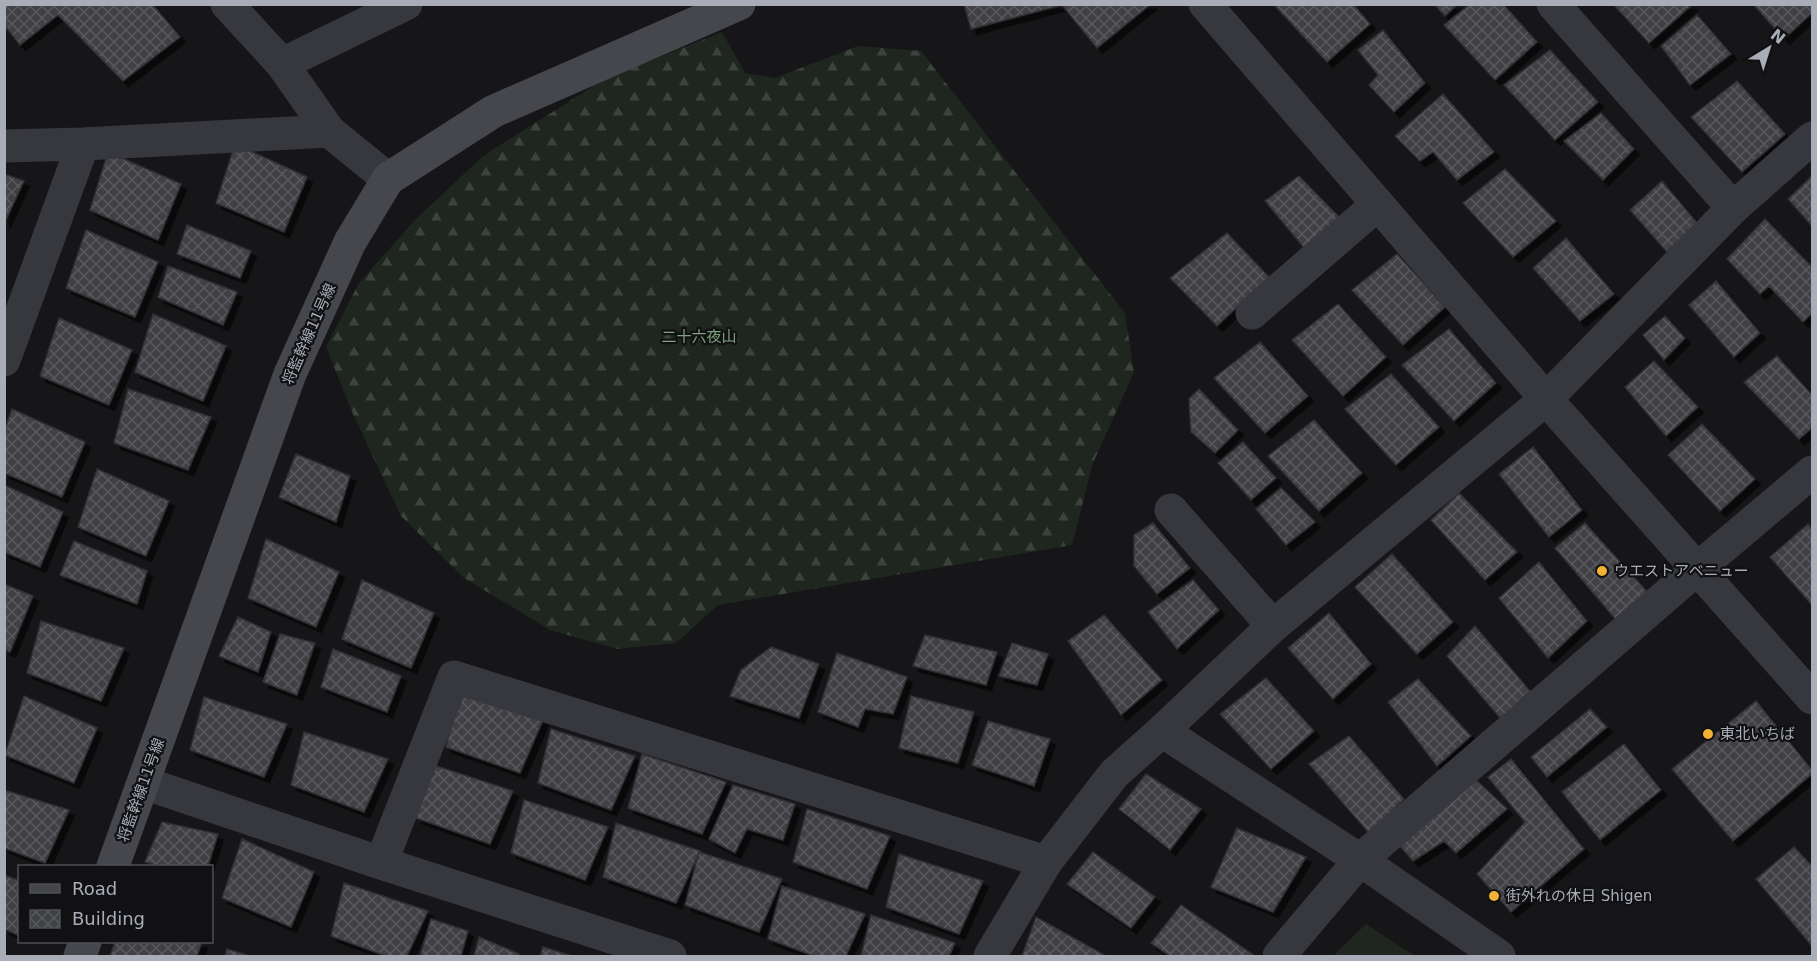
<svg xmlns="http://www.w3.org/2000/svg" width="1817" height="961" font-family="'DejaVu Sans','Noto Sans JP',sans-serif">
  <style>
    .forest { fill: url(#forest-firs) }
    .green { fill: #1e261f }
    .building { fill: url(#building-cross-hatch); stroke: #303034; stroke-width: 1.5; filter: url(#shadow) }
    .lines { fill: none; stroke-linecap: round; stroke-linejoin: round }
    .street { stroke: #37383d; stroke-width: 33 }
    .secondary { stroke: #45474d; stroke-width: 33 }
    .poi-dot { fill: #f2b134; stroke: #111113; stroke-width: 2 }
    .labels { text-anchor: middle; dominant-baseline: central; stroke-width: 4.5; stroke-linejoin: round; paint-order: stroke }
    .street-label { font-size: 15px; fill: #a8adb8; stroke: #111113 }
    .park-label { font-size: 15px; fill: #7fa381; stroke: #111113 }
    .poi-label { font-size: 15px; fill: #a8adb8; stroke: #111113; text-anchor: start }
  </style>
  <defs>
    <pattern id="forest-firs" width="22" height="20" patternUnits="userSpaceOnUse" patternTransform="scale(1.5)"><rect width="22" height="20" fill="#1e261f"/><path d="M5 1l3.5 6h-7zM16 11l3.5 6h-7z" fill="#3c433d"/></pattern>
    <pattern id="building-cross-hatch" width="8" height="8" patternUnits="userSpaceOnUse" patternTransform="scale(1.5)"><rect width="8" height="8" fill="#404145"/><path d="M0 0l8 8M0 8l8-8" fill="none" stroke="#595a5e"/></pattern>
    <filter id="shadow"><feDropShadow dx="5.5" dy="5.5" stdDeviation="0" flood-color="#0009"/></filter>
  </defs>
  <rect width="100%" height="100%" fill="#161618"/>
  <path class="forest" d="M722,32L745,73L775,78L858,46L921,51L1125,313L1134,372L1093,463L1072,545L718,605L676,643L617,649L550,630L464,578L401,516L353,414L326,347L359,283L415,220L483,156L603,80Z"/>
  <path class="green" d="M1366,924L1415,956H1333Z"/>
  <path class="building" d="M4,4H152L180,37L123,81L58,15L20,45L4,25Z
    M964,4H1151L1097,48L1062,5L971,29Z
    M1279,4H1353L1370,24L1327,62L1276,7Z
    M1434,4H1458L1445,16Z
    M1470,4H1503L1537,42L1495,80L1444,25Z
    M1613,4H1691L1692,5L1649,43Z
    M1753,4H1812V13L1784,39Z
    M1697,15L1731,54L1690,85L1661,46Z
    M1383,30L1425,83L1394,112L1369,85L1378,75L1358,50Z
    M1550,50L1598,102L1555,140L1504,85Z
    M1737,81L1785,134L1742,172L1691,117Z
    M1443,94L1494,152L1457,180L1433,152L1420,161L1395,136Z
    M1601,113L1634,149L1603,180L1564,141Z
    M235,144L307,177L284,232L216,203Z
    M108,152L181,184L158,240L90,210Z
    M1505,169L1556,221L1513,257L1463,203Z
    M4,174L24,181L4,224Z
    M1299,176L1340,218L1305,249L1265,201Z
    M1812,176V226L1788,199Z
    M1662,181L1697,223L1667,252L1630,210Z
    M1765,219L1812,267V313L1803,322L1769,286L1760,294L1727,259Z
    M187,225L251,251L240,278L177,254Z
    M86,230L158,262L135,317L66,288Z
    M1227,233L1269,277L1217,326L1170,278Z
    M1566,238L1614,294L1580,321L1533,268Z
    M1397,254L1445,307L1403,345L1352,290Z
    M168,266L237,292L223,325L158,297Z
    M1716,281L1760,333L1734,357L1689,305Z
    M1338,304L1386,357L1343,396L1292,340Z
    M153,314L226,346L203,401L135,372Z
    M1665,316L1685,338L1664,360L1643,335Z
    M59,318L132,350L109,405L40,376Z
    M1449,329L1496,383L1454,421L1402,365Z
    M1260,342L1308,396L1265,433L1214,378Z
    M1777,356L1812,395V428L1799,439L1744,382Z
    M1654,361L1698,407L1666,436L1625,387Z
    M1391,374L1439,427L1396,465L1345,409Z
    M128,389L211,417L188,470L114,443Z
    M1199,389L1238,430L1215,453L1191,432L1189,399Z
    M12,409L85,442L62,497L4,473V432Z
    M1314,420L1362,473L1319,511L1268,456Z
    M1702,424L1755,479L1720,511L1668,455Z
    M1243,442L1276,478L1251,500L1218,463Z
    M1533,447L1582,510L1549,537L1499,474Z
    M296,454L350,476L336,522L279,497Z
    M97,469L169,501L146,556L78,527Z
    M4,485L63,512L40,567L4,552Z
    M1281,488L1315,522L1286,545L1256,509Z
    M1459,493L1517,552L1485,580L1431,520Z
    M1153,523L1190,568L1157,594L1134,566V535Z
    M1585,523L1650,595L1617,621L1555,548Z
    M1808,524L1812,530V605L1770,557Z
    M266,539L339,572L316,627L248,598Z
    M74,541L147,571L137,604L60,575Z
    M1392,554L1453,622L1417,654L1355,587Z
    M1539,562L1587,621L1548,658L1499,598Z
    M362,580L434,613L411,668L342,639Z
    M1193,580L1219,610L1177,649L1148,612Z
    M4,584L33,596L10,652L4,649Z
    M1329,613L1371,664L1333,699L1288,648Z
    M1104,615L1162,680L1121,715L1068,641Z
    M238,617L271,632L258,672L219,656Z
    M41,621L124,648L101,701L27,673Z
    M1475,626L1530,691L1501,719L1447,656Z
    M280,634L315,643L297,695L263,682Z
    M925,635L997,652L986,685L913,666Z
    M1012,643L1048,654L1037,685L999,676Z
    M771,647L819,664L799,718L730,696L741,670Z
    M333,649L401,676L387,712L321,687Z
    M837,653L907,677L893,714L865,709L858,727L818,712Z
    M1266,678L1314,731L1271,769L1220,714Z
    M1418,679L1471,736L1437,766L1388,702Z
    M459,693L543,720L520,773L446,747Z
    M24,696L97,728L74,783L5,755Z
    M911,696L974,712L958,763L899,748Z
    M204,697L287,724L264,777L190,750Z
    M1756,701L1812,770V774L1733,841L1672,769Z
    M1590,709L1607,727L1547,777L1531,757Z
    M988,721L1050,739L1034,786L972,765Z
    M551,729L635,756L611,810L538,783Z
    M304,732L388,759L364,812L291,785Z
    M1349,736L1404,799L1369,833L1309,764Z
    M1624,744L1661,790L1600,840L1562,792Z
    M642,754L726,782L702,834L628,808Z
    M1511,759L1584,849L1511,912L1477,874L1525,822L1488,777Z
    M430,764L513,791L490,844L416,818Z
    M1146,774L1201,809L1170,850L1119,809Z
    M1475,779L1507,809L1456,853L1444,841L1413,861L1399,845Z
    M733,785L795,804L783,840L747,829L735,853L709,839Z
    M4,790L69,810L45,863L4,848Z
    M524,800L608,827L585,880L511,853Z
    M807,809L890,836L867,889L793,862Z
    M162,822L218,834L208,866H159L145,862Z
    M616,823L700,851L676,903L603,877Z
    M1237,828L1306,857L1273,912L1211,887Z
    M242,839L314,872L291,927L222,898Z
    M1794,847L1812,866V944L1811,945L1756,879Z
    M699,852L782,879L759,932L685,905Z
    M1093,852L1155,897L1131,928L1067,884Z
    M899,854L983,881L959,934L886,907Z
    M4,875L20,881V931L18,935L4,929Z
    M344,883L428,911L407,956H386L331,936Z
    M782,886L865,914L846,956H814L768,939Z
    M1181,905L1255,956H1170L1151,943Z
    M871,915L955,943L949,956H861Z
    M1036,917L1106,956H1022Z
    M431,919L468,931L461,956H420Z
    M479,937L519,954L518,956H474Z
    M115,942H202L197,956H110Z
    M543,947L572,956H540Z
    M227,949L250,956H225Z"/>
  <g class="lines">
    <path class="street" d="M227,4L282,64L329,131L388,179
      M1205,4L1546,399L1812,698
      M1553,4L1733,208
      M282,64L406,4
      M4,146L83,144L329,131
      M1252,313L1378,204
      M4,360L83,144
      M1171,510L1273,626
      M1162,731L1360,860L1499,956
      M144,783L381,863L670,956
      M381,863L454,677L1046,862
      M990,956L1046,862L1114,774L1162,731L1273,626L1546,399L1733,208L1812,138
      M1279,956L1360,860L1697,569L1812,472"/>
    <path class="secondary" d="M113,866L290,374L350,242L388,179L494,111L739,4
      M80,956L85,942"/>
  </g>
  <g class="poi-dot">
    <circle cx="1602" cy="571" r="6"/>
    <circle cx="1708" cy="734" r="6"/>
    <circle cx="1494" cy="896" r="6"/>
  </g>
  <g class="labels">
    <g class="street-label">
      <text transform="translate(309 334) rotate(-66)">将監幹線11号線</text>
      <text transform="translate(141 790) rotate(-70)">将監幹線11号線</text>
    </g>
    <g class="park-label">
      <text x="699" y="337">二十六夜山</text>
    </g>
    <g class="poi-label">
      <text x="1614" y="571">ウエストアベニュー</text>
      <text x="1720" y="734">東北いちば</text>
      <text x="1506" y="896">街外れの休日 Shigen</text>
    </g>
  </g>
  <rect width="1817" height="961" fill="none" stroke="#a8adb8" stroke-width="12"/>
  <rect x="18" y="865" width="195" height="78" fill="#111113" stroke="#4d4f55" stroke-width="1.5"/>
  <rect x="30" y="884" width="30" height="9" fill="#45474d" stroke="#4d4f55" stroke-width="1.5"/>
  <text x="72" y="895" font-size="18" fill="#a8adb8">Road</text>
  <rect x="30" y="910" width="30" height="18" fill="url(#building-cross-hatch)" stroke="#4d4f55" stroke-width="1.5"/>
  <text x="72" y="925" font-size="18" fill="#a8adb8">Building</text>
  <g transform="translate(1769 48) rotate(38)" stroke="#111113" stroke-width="4.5" paint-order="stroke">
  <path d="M0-4.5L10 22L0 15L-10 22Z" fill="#a8adb8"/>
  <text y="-9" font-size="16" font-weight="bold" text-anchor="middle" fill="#a8adb8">N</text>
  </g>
</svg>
